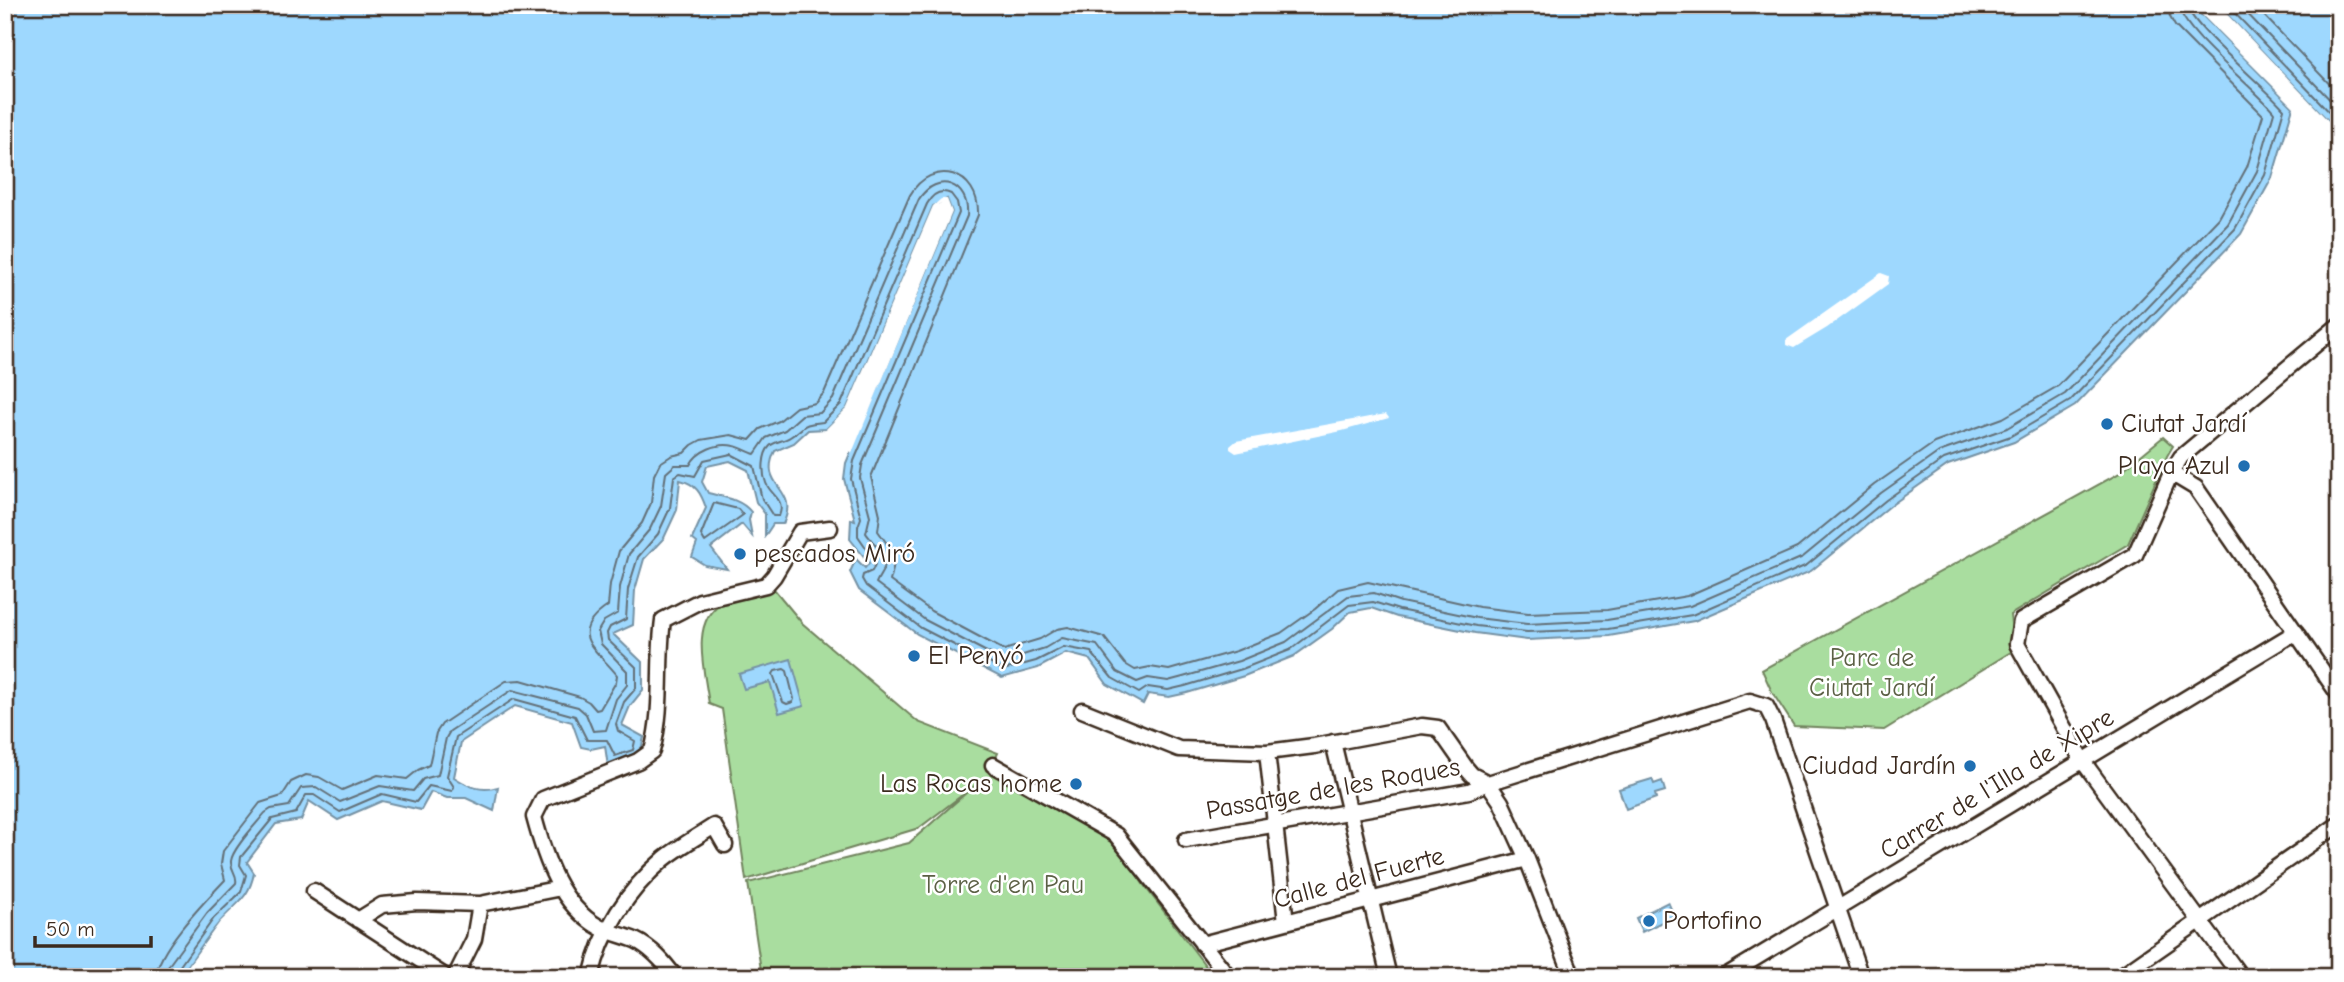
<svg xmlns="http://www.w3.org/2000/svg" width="2344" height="982" font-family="'Comic Neue',sans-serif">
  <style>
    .green { fill: #a9dd9f; stroke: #72845e; stroke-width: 2 }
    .water { fill: #9ed8fe; stroke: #7692a4; stroke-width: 2 }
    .pier { fill: #fff }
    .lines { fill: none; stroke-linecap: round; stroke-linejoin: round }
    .shore { stroke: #637078; stroke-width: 2 }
    .street-casing { stroke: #3b2a1e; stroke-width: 19 }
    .street { stroke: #fff; stroke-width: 14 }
    .poi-dot { fill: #1f6fb2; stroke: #fff; stroke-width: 2.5 }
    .labels { text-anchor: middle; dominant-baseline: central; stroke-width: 5; stroke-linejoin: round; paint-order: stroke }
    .poi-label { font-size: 26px; fill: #3b2a1e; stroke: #fff; text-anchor: start }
    .park-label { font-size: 26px; fill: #5c6045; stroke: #fff }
    .street-label { font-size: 26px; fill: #3b2a1e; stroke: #fff }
  </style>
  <rect width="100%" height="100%" fill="#fff"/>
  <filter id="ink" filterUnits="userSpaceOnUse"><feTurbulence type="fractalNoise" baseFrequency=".0143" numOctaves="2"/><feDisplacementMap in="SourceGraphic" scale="14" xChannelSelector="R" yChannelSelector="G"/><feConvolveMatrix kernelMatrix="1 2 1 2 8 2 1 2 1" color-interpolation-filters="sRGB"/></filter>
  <g filter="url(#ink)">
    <path class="green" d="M2163,437L2173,446L2167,456L2128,544L2010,615L2014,650L1884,730L1794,726L1772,692L1762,670L2118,474Z
      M774,589L802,623L918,722L998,753L989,773L1113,838L1143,884L1214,977H762L748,883L909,843L974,786L919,828L746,880L722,709L709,704C705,673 689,621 722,603C736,595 758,593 774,589Z"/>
    <path class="water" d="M5,5H2192L2293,107L2272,178L2241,234L2075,406L2014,442L1948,465L1890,506L1811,571L1694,621L1609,636L1527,640L1475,633L1397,617L1371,608L1350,612L1332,629L1294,656L1244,676L1187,693L1169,697L1148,694L1143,704L1107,684L1089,659L1066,653L1038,668L1002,678L917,634L859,590L850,572L856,559L865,568L869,563L850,539L851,519L855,520L844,479L846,463L952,212L947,199L933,206L847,408L826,429L808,430L794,443L775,451C757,488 801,487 783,524H773L765,536V514L756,502L748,470L730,461L707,466L702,482L708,493C723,497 741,499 751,512L749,520L752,536L742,524L711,548L727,569L705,565L692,557L697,543L692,539L706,508C701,493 696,484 680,480L677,510L664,538L644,559L635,590L633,625L613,634L643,663V690L630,706L622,725L644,737L640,755L608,767L605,746L591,749L581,747L572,722L515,706L461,742L454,777C469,787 481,792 498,787L494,811L466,798H447L431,792L421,810L382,801L338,820L309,801L301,820L276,824L247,862L254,873C249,899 236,903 220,922C205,939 193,959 180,977H5Z
      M2218,5H2339V132Z
      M791,659L804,706L779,713L770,682L744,689L739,674Z
      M1652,779L1654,784L1662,781L1665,791L1655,794L1656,798L1626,809L1619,789Z
      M1668,902L1674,916L1642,932L1636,918Z"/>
    <path class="pier" d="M2192,5H2197L2295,104L2296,109Z
      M2214,5H2218L2339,132V135Z
      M941,199H947L952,212L852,453L849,450L949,211L945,203L939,204L936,208L850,409L828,432L826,429L847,408L933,206Z
      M1881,273L1889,276L1888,284L1827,328L1794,348L1786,345V340Z
      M1386,414L1389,418L1342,431L1236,453L1230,449V446L1236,441Z
      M251,888L254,890L249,898L223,924L185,977H180L220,922L247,896Z"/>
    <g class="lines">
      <path class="shore" d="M2227,5L2339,122
        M2239,5L2339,109
        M2254,5L2339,94
        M714,503L738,509L743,515L705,542L701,535Z
        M784,669L787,671L794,699L793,702L787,704L783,702L773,674L775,671Z
        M156,977C157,950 206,900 225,880L221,864L223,851L260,803L282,796L291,782L306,775L319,777L342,790L378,775L407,779L418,770L429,765L436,733L442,724L506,681L521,680L580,697L589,702L596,710L600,709L616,682L617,675C597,649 565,635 608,606L610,584L619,551L642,523L651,503L654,475L660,463L671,456L684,453L692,445L701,440L731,435L750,440L760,429L779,421L796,407L815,403L824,393L910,195C932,157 980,171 978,215L871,477L880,515L878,531C893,552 898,555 890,581L931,611L1004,650L1040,639L1057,629L1068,627L1104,637L1125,664L1135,670L1150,667L1169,670L1236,651L1281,633L1315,609L1338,589L1368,582L1479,607L1528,613L1607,610L1687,596L1797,548L1874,485L1934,443L2003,418L2058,386L2219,218L2247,167L2263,115L2175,26L2170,17L2168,5
        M166,977L169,965L207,913L236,883C238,874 230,870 231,861C232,849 257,823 265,813L271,809L289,806L301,788L316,787L340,802L380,786L413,791L423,779L438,775L446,738L450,731L512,690L578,707L586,714L593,731L606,730L616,699L627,685V671L601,644L598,631L604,621L618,613L620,587L629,554L650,529L661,506L666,473L675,465H690C697,451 718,442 734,446C741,447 748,452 755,454L766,438L785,430L802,415L820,413L833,399L919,199C937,171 970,183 967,216L862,465L860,478L870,516L866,533C873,543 888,555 884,568C882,573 878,578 876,583L925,620L1004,661L1045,648L1062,638L1097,645L1117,672L1137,682L1148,678L1168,681L1183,677L1239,661L1286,642L1348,596L1374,593L1401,602L1477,618L1527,624L1607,620L1690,606L1803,557L1881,493L1939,452L2007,428L2065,394L2228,224L2257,171L2274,112C2256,89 2180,30 2179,5
        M175,977L177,970L214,918L241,892L246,875L240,865L241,857L272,819L296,813L306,795H314L340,812L382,794L416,802L429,786L452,791L454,787L447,776L456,737L514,699L575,716L587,740H607L615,756L633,750L635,741L618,731L616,724L624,702L636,688V667L608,640L607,633L610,627L626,619L628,589L638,557L658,534L670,508L674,477L680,473L695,476L704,460L731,454L754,466L762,499L773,516H779C786,499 771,496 766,483C762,473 762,454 770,446C775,441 784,441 790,437C809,425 798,425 823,422L841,404L927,204C932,195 940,189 951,194L957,202L959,213L854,461L851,479L861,518L858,526V536L876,562L872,571L863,575L862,579L866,586L921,628L1003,670L1036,661L1064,647L1091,652L1112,678L1139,693L1148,687L1168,690L1185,686L1242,669L1290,650L1349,605L1373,602L1399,610L1476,626L1527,632L1608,629L1692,615L1807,565L1886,500L1944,459L2011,436L2070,401L2235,229L2265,175L2284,109C2267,88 2190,26 2187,5"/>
      <g class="street-casing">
        <path id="street" d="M2171,473L2196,488L2339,695
          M1082,710L1179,749L1267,752L1314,746L1422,726L1438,728L1466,768L1472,775L1488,783L1501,802L1527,859L1573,977
          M1333,742L1389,977
          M1267,752L1286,922
          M993,765L1116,835L1229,977
          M1186,840L1469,791L1488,783L1750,701L1766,706L1773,720L1861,977
          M314,891L446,977
          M358,920L382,905L417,902L480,904L561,888
          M1202,944L1527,859
          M455,977L474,939L480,904
          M591,977C601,931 628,890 664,859C679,847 697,837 714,826L725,845
          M675,977C664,962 652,948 635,940C623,935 610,933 599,927C560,905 545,858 534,817L543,799L638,761L652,751C664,707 657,664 663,620L700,601L766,585L774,576L800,532L830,528
          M1724,977L2296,632
          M2119,977L2339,824
          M2241,977L2082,760L2017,644L2021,621L2135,555L2171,473L2181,457L2339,325"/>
      </g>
      <use href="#street" class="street"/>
    </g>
  </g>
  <g class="poi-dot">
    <circle cx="2107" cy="424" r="7"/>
    <circle cx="2244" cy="466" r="7"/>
    <circle cx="740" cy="554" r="7"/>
    <circle cx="914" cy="656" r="7"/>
    <circle cx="1970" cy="766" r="7"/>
    <circle cx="1076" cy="784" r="7"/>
    <circle cx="1649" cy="921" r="7"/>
  </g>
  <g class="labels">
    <g class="poi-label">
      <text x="2121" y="424">Ciutat Jardí</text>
      <text x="2230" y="466" text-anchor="end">Playa Azul</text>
      <text x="754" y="554">pescados Miró</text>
      <text x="928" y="656">El Penyó</text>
      <text x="1956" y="766" text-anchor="end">Ciudad Jardín</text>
      <text x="1062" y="784" text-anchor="end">Las Rocas home</text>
      <text x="1663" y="921">Portofino</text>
    </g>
    <g class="park-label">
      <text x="1872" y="658">Parc de<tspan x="1872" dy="30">Ciutat Jardí</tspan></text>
      <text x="1003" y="885">Torre d'en Pau</text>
    </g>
    <g class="street-label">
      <text transform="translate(1997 784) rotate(-31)">Carrer de l'Illa de Xipre</text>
      <text transform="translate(1333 789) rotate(-10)">Passatge de les Roques</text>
      <text transform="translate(1359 878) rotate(-15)">Calle del Fuerte</text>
    </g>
  </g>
  <rect width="2344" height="982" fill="none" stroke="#fff" stroke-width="28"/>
  <rect x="14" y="14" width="2316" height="954" fill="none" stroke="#3b2a1e" stroke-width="2.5" filter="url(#ink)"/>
  <path d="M35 936v10h116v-10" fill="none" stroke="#3b2a1e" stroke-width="3.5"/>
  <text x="46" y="936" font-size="21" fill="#3b2a1e" stroke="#ffffff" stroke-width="5" paint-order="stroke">50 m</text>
</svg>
